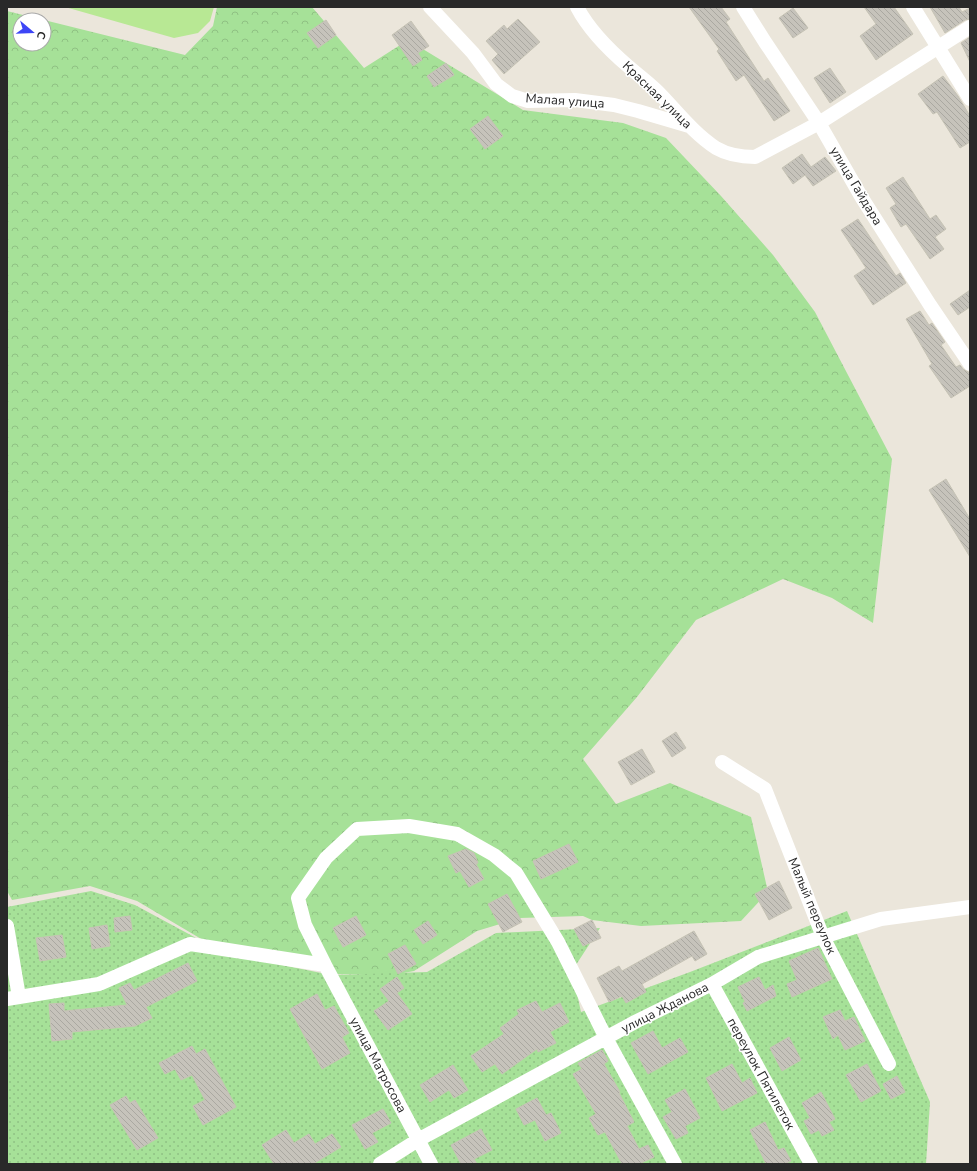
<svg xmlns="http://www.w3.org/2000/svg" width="977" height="1171" font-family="'Nunito Sans',sans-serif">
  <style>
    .forest { fill: url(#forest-crowns) }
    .park { fill: url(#park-dots) }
    .pitch { fill: #b8e894 }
    .building { fill: url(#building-back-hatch); stroke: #c6c3b5 }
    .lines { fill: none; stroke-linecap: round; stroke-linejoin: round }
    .street { stroke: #fff; stroke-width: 14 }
    .labels { text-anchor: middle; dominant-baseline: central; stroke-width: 3; stroke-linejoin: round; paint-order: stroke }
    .street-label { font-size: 13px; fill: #292929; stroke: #fff }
  </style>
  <defs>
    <pattern id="forest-crowns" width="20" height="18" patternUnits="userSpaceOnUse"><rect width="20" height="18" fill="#a6e198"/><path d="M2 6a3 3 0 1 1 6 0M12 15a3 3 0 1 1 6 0" fill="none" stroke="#8fc183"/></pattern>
    <pattern id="park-dots" width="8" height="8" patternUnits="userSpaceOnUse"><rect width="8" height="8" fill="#a6e198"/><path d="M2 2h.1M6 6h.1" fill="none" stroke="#8fc183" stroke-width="1.8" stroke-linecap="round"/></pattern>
    <pattern id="building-back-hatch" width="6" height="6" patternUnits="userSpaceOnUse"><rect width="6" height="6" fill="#c6c3bb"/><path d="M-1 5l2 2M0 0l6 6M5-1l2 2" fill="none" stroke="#aaa8a1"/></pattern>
  </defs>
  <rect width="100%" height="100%" fill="#ebe6db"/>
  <path class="forest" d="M217,7H312L364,68L408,40L523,110L623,123L666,138L721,196L773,255L815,312L892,459L873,623L832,598L783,579L696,620L637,697L583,759L616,804L670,783L751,817L768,892L741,921L641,926L592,920L583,916L520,918L477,931L414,971L398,974H331L208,943L137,901L90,886L12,900L7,891V11L43,20H20V44H44V20L185,55L213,26Z"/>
  <path class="park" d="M91,891L135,905L224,953L331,975L427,972L496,933L600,928L572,971L581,1012L690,972L847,911L930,1102L926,1164H7V907Z"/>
  <path class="pitch" d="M65,7H214L210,21L198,33L174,38Z"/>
  <path class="building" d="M689,7H721L730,19L726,22L764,81L768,78L790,111L774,121L744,75L736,81L717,51L719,49Z
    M864,7H894L913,34L876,60L860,36L876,24Z
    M930,7H959L962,12L970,8V19L965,20L945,33Z
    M793,8L808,28L793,38L779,18Z
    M518,19L540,42L504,74L492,60L498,54L486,41L504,25L507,29Z
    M326,20L336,35L318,48L307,33Z
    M411,21L429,46L418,53L422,60L413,66L392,35Z
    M970,37V62L961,43Z
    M446,63L454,75L434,87L427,76Z
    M830,68L846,92L830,103L814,78Z
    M943,76L958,96L970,116V142L960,148L937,112L933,114L918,94Z
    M488,116L503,136L485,149L470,129Z
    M802,154L811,167L825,157L836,171L813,186L805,175L793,184L782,168Z
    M903,177L930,219L936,215L946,229L935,237L944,249L930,259L906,224L901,227L890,208L896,204L886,188Z
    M858,219L896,276L900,273L906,283L873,305L854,276L866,268L841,230Z
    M970,290V307L958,315L950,304Z
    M920,311L929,325L932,323L945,342L941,345L956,367L960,365L963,369L970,373V386L951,398L929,366L932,364L906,319Z
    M946,479L970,519V557L929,490Z
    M676,732L686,748L672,757L662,741Z
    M642,749L655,772L631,785L618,762Z
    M569,844L578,862L541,879L533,861Z
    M466,849L474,853L478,863L476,864L484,879L469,887L460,871L456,873L448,856Z
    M779,881L792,908L769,920L755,894Z
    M507,894L522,922L503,932L488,904Z
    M130,916L132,930L115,932L114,918Z
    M356,916L366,935L343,947L333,928Z
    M592,920L601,938L583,946L574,929Z
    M428,921L437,935L423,944L414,930Z
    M107,925L110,946L92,949L89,928Z
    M694,931L707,954L695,961L692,956L642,984L646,992L626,1003L622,996L609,1002L597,978L619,966L622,971Z
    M62,935L66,957L40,961L36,938Z
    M405,945L416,964L398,974L388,954Z
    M818,948L832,979L792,997L787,984L797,980L789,961Z
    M188,963L197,981L146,1007L152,1018L135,1026L72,1032V1039L52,1041L49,1004L64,1003V1011L127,1005L119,988L130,983L134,990Z
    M397,977L404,988L397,993L412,1014L388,1030L374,1011L389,1001L380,989Z
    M759,977L765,990L773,985L776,996L747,1011L743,1003L745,1002L738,987Z
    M317,994L325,1010L334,1006L349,1033L342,1037L350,1053L322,1069L290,1009Z
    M536,1001L542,1012L560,1003L569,1022L550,1032L556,1043L538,1052L537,1049L502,1074L495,1064L482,1072L471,1056L504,1034L500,1028L519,1014L517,1010Z
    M840,1010L845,1021L854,1017L865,1041L845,1050L838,1035L833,1039L823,1017Z
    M653,1031L662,1048L680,1038L688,1052L648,1074L631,1043Z
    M789,1037L801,1060L782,1071L770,1048Z
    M192,1046L196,1054L205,1049L236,1107L203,1125L193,1106L205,1100L192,1075L181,1080L175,1069L165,1074L159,1063Z
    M602,1050L608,1061L604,1064L620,1092L619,1093L634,1122L627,1126L639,1149L648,1145L654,1157L639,1164H622L605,1132L598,1135L589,1118L596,1114L573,1074L582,1069L578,1063Z
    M732,1064L742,1083L750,1078L757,1093L722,1111L706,1078Z
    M867,1064L881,1091L861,1102L846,1075Z
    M453,1065L468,1090L454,1098L449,1090L430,1102L420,1085Z
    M897,1076L905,1092L891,1099L883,1084Z
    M685,1089L700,1118L685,1126L688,1133L676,1139L663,1117L672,1112L665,1100Z
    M821,1092L835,1119L829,1122L834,1130L822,1136L819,1130L811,1134L804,1121L810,1118L802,1103Z
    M126,1096L130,1103L135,1100L158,1138L137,1150L110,1105Z
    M537,1098L546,1115L551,1113L561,1133L545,1141L535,1120L524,1125L516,1109Z
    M383,1109L391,1123L372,1133L378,1142L365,1149L352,1125Z
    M765,1122L778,1150L784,1148L791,1161L784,1164H766L750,1130Z
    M481,1129L492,1150L474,1159L477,1164H461L451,1145Z
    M286,1130L294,1143L309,1134L315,1144L332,1134L341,1147L313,1164H274L262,1145Z"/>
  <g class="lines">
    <path class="street" d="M430,7L473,53L496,84L512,96L528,101L575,100L614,105L638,111L689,126
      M577,7C589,30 609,50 629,67C638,75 648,82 657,91C676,110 693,133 716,148C728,155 741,157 755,157L819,123L970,27
      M743,7L765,42L819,123L862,198L930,305L970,364
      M913,7L970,99
      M722,762L765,789L823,937L889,1064
      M7,926L19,997
      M712,984L811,1164
      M7,999L99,984L190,944L325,965
      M380,1164L418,1140L635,1022L712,984L758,957L881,919L970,907
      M431,1164L325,965L305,925L298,898L326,858L357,829L409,826L457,834L494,855L516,873L558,942L606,1038L675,1164"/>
  </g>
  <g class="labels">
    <g class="street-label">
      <text transform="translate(657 95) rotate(44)">Красная улица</text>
      <text transform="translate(565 101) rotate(4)">Малая улица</text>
      <text transform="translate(856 186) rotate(59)">улица Гайдара</text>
      <text transform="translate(812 906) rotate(67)">Малый переулок</text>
      <text transform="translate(665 1008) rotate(-27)">улица Жданова</text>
      <text transform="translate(378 1065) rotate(62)">улица Матросова</text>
      <text transform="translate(761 1074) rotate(61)">переулок Пятилеток</text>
    </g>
  </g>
  <rect width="977" height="1171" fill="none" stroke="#292929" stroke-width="16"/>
  <g transform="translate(32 32) rotate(109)"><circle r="19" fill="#ffffff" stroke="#a9a9a9"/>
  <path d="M0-3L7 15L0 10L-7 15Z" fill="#3d45f6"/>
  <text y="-6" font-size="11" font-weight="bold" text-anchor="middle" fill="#292929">С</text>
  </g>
</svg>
